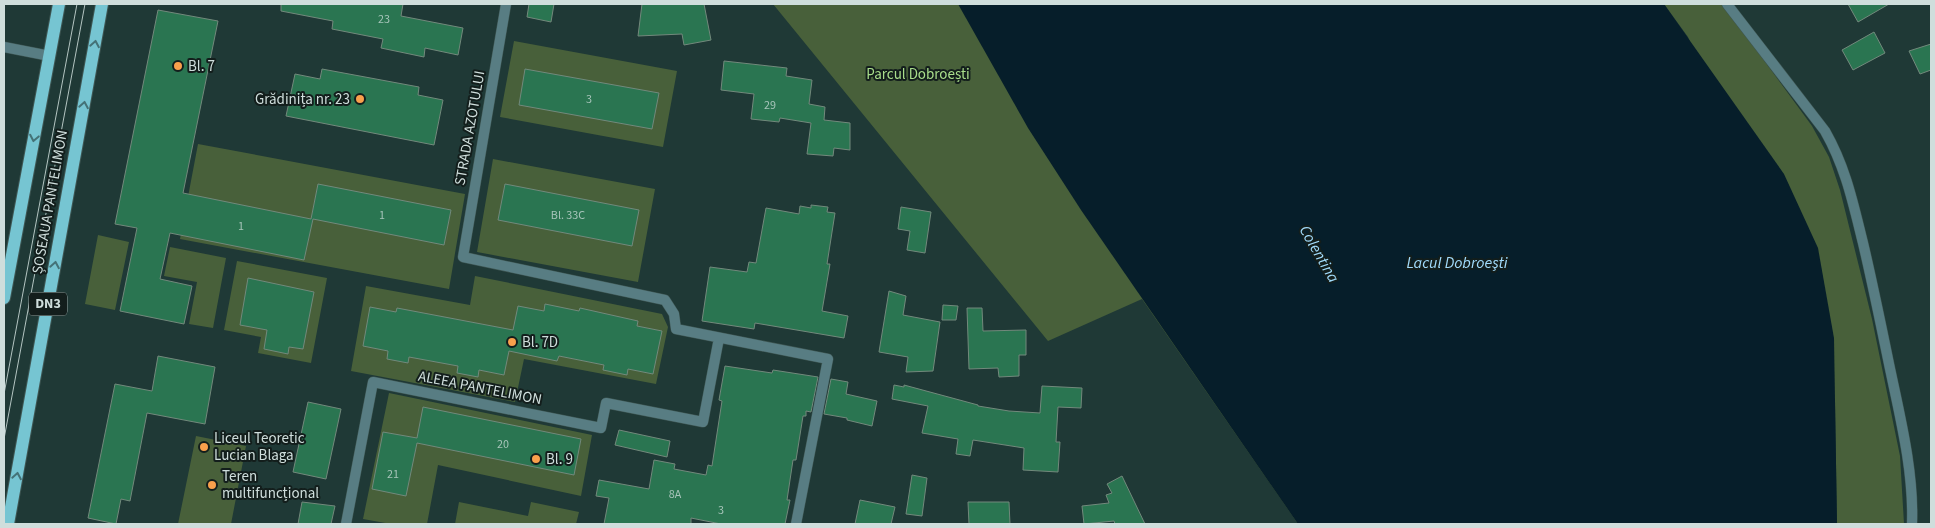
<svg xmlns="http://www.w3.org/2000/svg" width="1935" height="528" font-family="'Source Sans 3',sans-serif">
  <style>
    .green { fill: #48603a }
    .water { fill: #061e2a }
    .building { fill: #2a7551; stroke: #72897c }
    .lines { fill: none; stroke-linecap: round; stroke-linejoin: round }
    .street-casing { stroke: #3f5754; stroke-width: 11 }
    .primary-casing { stroke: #3f5754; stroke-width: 14 }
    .street { stroke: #587d83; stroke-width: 10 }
    .primary { stroke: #76c5d2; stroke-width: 12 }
    .tram { stroke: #b4c5c2; stroke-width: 1 }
    .oneway { stroke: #447277 }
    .poi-dot { fill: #f9a04c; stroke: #131e1c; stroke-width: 2 }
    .labels { text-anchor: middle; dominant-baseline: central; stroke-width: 4; stroke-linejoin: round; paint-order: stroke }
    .number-label { font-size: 12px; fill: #a6c4b9 }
    .shield { fill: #131e1c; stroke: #97a4a2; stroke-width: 1 }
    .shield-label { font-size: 14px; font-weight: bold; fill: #cfdedc }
    .poi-label { font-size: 15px; fill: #cfdedc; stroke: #131e1c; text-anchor: start }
    .park-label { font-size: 15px; fill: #a9de8b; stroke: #131e1c }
    .street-label { font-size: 15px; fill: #cfdedc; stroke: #131e1c }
    .water-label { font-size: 16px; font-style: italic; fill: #a1dbfb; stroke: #131e1c }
  </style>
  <rect width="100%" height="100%" fill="#1f3936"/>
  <path class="green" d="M773,4H1059L1298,524L1142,299L1048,341Z
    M1664,4H1723L1812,126L1829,157L1840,190L1872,319L1900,456L1904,524H1837L1835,405L1688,37Z
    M514,41L677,71L663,147L500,117Z
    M198,144L465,194L449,289L180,239Z
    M493,159L655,189L638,282L477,252Z
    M98,235L129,242L115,310L85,304Z
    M170,247L226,258L213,328L189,324L197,282L164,276Z
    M237,261L327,278L311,363L258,353L261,337L224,330Z
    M475,276L662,314L668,327L656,384L524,359L515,402L351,371L366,286L470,305Z
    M389,393L592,435L581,496L438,465L427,524H391L363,519Z
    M196,436L246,446L231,524H178Z
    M459,502L528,516L531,502L579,512L576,524H455Z"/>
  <path class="water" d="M958,4H1664L1784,174L1818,248L1834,338L1837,524H1298L1081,210L1028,128Z"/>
  <path class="building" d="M281,4H403L401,16L463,28L458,55L425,48L424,57L381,48L383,39L332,29L333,21L281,11Z
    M529,4H554L551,22L527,17Z
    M642,4H704L711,40L684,45L682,34L638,36Z
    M1848,4H1889L1858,22Z
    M158,10L218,21L183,193L311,219L318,184L451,210L444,245L313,219L304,260L170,233L160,279L192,286L184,324L120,311L137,228L115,224Z
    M1874,32L1885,53L1853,70L1842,50Z
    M1931,44V70L1920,74L1909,51Z
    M724,61L787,68L786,76L812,80L809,104L825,107L824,120L850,123V150L834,148L833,156L807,154L811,123L780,118L779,122L751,119L754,94L721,90Z
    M322,69L419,87L418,95L443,100L434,145L286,116L295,74L320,79Z
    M525,69L659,93L652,129L519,105Z
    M505,184L639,210L632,246L498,220Z
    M811,205L828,207L827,212L835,213L827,264H830L822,311L848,316L844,338L755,323L754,329L702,321L710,267L747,272L749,262L756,263L766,208L799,214L800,206L811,208Z
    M901,207L931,212L925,253L907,250L910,231L898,229Z
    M248,278L314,292L303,349L289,347L288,354L264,349L267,330L240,325Z
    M889,291L906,296L903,315L940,322L933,371L906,372L908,357L879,352Z
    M545,304L579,311L580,308L638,321L637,326L662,331L653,374L628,369L627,375L603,370L604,365L559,356L557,361L509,351L504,375L479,370L478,377L457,373L458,366L409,357L408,363L387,359L388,351L363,346L370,307L396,312L397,308L513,330L518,306L544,311Z
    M943,305L958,306L956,320H942Z
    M967,308H982L983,331L1026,330V355H1019V376L999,377L998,368L969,369Z
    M158,356L215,367L205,424L147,413L130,501L121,499L116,524L88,518L115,384L152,391Z
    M725,366L772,373L773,370L818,377L811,412L806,411V416H803L796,460H793L787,500H790L785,524H721L691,518V524H604L609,498L596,496L599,480L649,489L654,460L675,464L674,469L706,475L708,465L712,466L722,401L719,400Z
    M831,379L848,382L846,394L877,401L872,426L847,420V418L824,414Z
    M894,385L904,387V385L978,405V406L1009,411L1040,413L1042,386L1082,388L1081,408L1058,407L1056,442H1060L1058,472L1023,470L1024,448L973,440L970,456L956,454L958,439L922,433L928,406L892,399Z
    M308,402L341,409L326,479L293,472Z
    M423,407L581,439L574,475L417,443L406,496L372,489L383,432L417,438Z
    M619,430L670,441L667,457L615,445Z
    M912,475L927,478L922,516L906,514Z
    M1122,476L1145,524H1115L1114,521L1084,524L1082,506L1109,503L1106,495L1112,493L1107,484Z
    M860,500L895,507L891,524H855Z
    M302,502L335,506L331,524H298Z
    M968,502H1009L1010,524H969Z"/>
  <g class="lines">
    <g class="street-casing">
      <path id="street" d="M506,4L463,257L665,300L674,314L676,329L828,359L796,524
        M1727,4L1825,131C1846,168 1853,203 1863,243C1872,281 1880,320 1888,359C1899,413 1914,469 1912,524
        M4,47L50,56
        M346,524L373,382L601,428L606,403L703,422L719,338"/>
    </g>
    <g class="primary-casing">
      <path id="primary" d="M4,298L59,4
        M8,524L102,4"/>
    </g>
    <use href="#street" class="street"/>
    <use href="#primary" class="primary"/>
    <path class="tram" d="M4,394L77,4
      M4,439L85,4"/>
  </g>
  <defs><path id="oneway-chevron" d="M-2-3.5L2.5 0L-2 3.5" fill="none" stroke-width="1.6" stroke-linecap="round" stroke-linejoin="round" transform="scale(1.25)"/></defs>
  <g class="oneway">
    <use href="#oneway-chevron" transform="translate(95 44) rotate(-80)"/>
    <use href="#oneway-chevron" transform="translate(84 105) rotate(-80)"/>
    <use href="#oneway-chevron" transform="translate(34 138) rotate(101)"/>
    <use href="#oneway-chevron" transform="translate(55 265) rotate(-80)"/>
    <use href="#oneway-chevron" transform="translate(17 476) rotate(-80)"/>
  </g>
  <g class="poi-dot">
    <circle cx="178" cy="66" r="5"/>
    <circle cx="360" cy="99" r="5"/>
    <circle cx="512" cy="342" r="5"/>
    <circle cx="204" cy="447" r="5"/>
    <circle cx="536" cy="459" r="5"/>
    <circle cx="212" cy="485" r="5"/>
  </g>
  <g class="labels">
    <g class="number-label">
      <text x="384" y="19">23</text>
      <text x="589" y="99">3</text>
      <text x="770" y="105">29</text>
      <text x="382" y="215">1</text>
      <text x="568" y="215">Bl. 33C</text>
      <text x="241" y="226">1</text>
      <text x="503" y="444">20</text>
      <text x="393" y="474">21</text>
      <text x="675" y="494">8A</text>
      <text x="721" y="510">3</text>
    </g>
    <rect class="shield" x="29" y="292.5" width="38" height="23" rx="4"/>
    <g class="shield-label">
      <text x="48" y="304">DN3</text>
    </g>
    <g class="poi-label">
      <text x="188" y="66">Bl. 7</text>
      <text x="350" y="99" text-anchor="end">Grădinița nr. 23</text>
      <text x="522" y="342">Bl. 7D</text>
      <text x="214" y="438">Liceul Teoretic<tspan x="214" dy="17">Lucian Blaga</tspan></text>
      <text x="546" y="459">Bl. 9</text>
      <text x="222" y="476">Teren<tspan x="222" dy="17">multifuncțional</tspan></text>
    </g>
    <g class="park-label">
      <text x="918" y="74">Parcul Dobroești</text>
    </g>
    <g class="street-label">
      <text transform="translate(470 128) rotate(-80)">STRADA AZOTULUI</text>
      <text transform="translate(50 202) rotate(-80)">ȘOSEAUA PANTELIMON</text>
      <text transform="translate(480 388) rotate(11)">ALEEA PANTELIMON</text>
    </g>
    <g class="water-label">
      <text transform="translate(1319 254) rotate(60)">Colentina</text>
      <text x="1457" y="263">Lacul Dobroești</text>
    </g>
  </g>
  <rect width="1935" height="528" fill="none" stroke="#cfdedc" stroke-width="10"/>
</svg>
